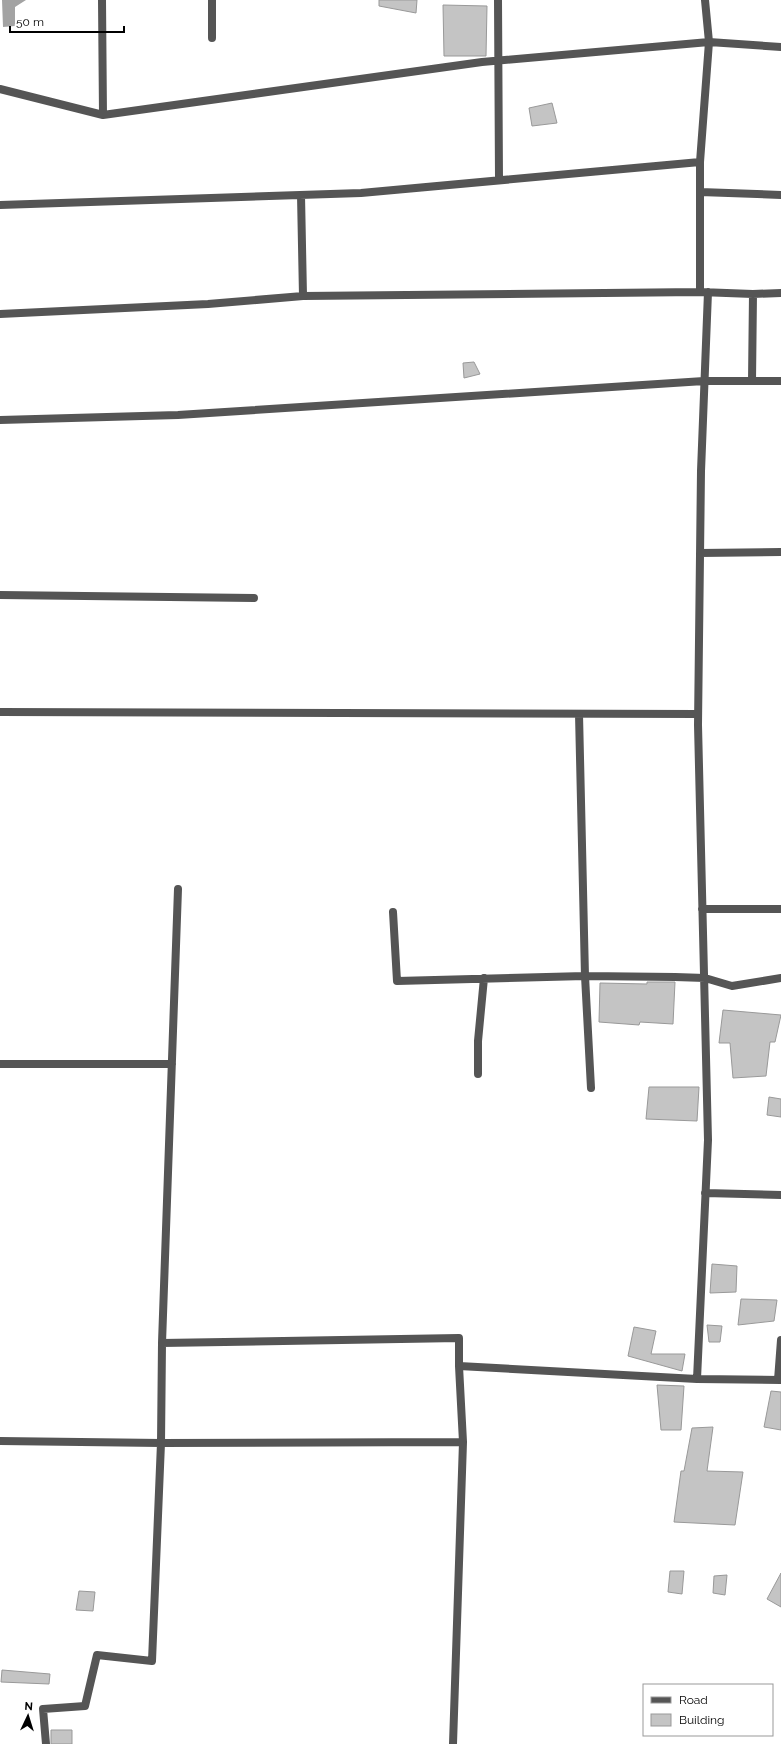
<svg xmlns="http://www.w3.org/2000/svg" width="781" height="1744" font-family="Raleway,sans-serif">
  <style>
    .water { fill: #a3a3a3 }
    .building { fill: #c4c4c4; stroke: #999 }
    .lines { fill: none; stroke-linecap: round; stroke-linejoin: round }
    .street { stroke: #555; stroke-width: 8 }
  </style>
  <rect width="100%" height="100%" fill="#fff"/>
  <path class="water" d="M2,0H26L15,7V26L3,27Z"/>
  <path class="building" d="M379,0H417L416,13L379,6Z
    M443,5L487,6L486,56H444Z
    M552,103L557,123L532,126L529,108Z
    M474,362L480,374L464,378L463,363Z
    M647,982H675L673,1024L640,1022L639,1025L599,1022L600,983L647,984Z
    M723,1010L781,1015L775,1042H770L766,1076L733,1078L730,1043H719Z
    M649,1087H699L697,1121L646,1119Z
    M769,1097L781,1099V1117L767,1115Z
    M712,1264L737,1266L736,1292L710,1293Z
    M741,1299L777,1300L774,1321L738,1325Z
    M707,1325L722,1326L720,1342H709Z
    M634,1327L656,1331L651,1354H685L682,1371L628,1356Z
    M657,1385L684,1386L681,1430H661Z
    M771,1391L781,1392V1430L764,1427Z
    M713,1427L707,1471L743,1472L735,1525L674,1522L681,1471H684L692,1428Z
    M670,1571H684L682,1594L668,1592Z
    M781,1573V1607L767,1599Z
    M727,1575L725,1595L713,1593L714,1576Z
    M79,1591L95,1592L93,1611L76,1610Z
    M2,1670L50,1674L49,1684L1,1682Z
    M51,1730H72V1744H51Z"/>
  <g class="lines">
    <path class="street" d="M102,0L103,115
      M212,0V38
      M498,0L499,179
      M0,89L103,115L482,62L709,42L781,47
      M700,192L781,195
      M301,195L303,296
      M0,205L361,193L700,162
      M700,292V162L709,42L705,0
      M708,292L701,471L698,725L708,1140L697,1379L781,1380
      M0,314L208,304L303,296L700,292L753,294L781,293
      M752,381L753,294
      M0,420L178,415L704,381H781
      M700,553L781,552
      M0,595L254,598
      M0,712L698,714
      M579,714L585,976L591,1088
      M702,909H781
      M393,912L397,981L585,976L675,977L705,978L732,986L781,978
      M0,1064H172
      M478,1074V1041L484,978
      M705,1193L781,1195
      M162,1343L459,1338V1366L463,1442L453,1744
      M459,1366L697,1379
      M778,1380L781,1340
      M0,1441L161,1443L463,1442
      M46,1744L43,1709L85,1706L97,1655L152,1661L161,1443L162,1343L178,889"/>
  </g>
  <rect x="643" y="1684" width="130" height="52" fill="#ffffff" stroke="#999999"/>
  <rect x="651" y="1697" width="20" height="6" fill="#555555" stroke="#999999"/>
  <text x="679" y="1704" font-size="12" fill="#000000">Road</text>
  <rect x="651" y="1714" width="20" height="12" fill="#c4c4c4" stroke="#999999"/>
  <text x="679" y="1724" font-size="12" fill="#000000">Building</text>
  <g transform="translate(28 1716) rotate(4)" stroke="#ffffff" stroke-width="3" paint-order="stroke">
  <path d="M0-3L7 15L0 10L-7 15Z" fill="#000000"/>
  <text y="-6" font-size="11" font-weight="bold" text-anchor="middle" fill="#000000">N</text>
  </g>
  <path d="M10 26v6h114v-6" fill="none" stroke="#000000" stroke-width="2"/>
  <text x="16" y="26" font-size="12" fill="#000000" stroke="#ffffff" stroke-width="3" paint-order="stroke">50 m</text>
</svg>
